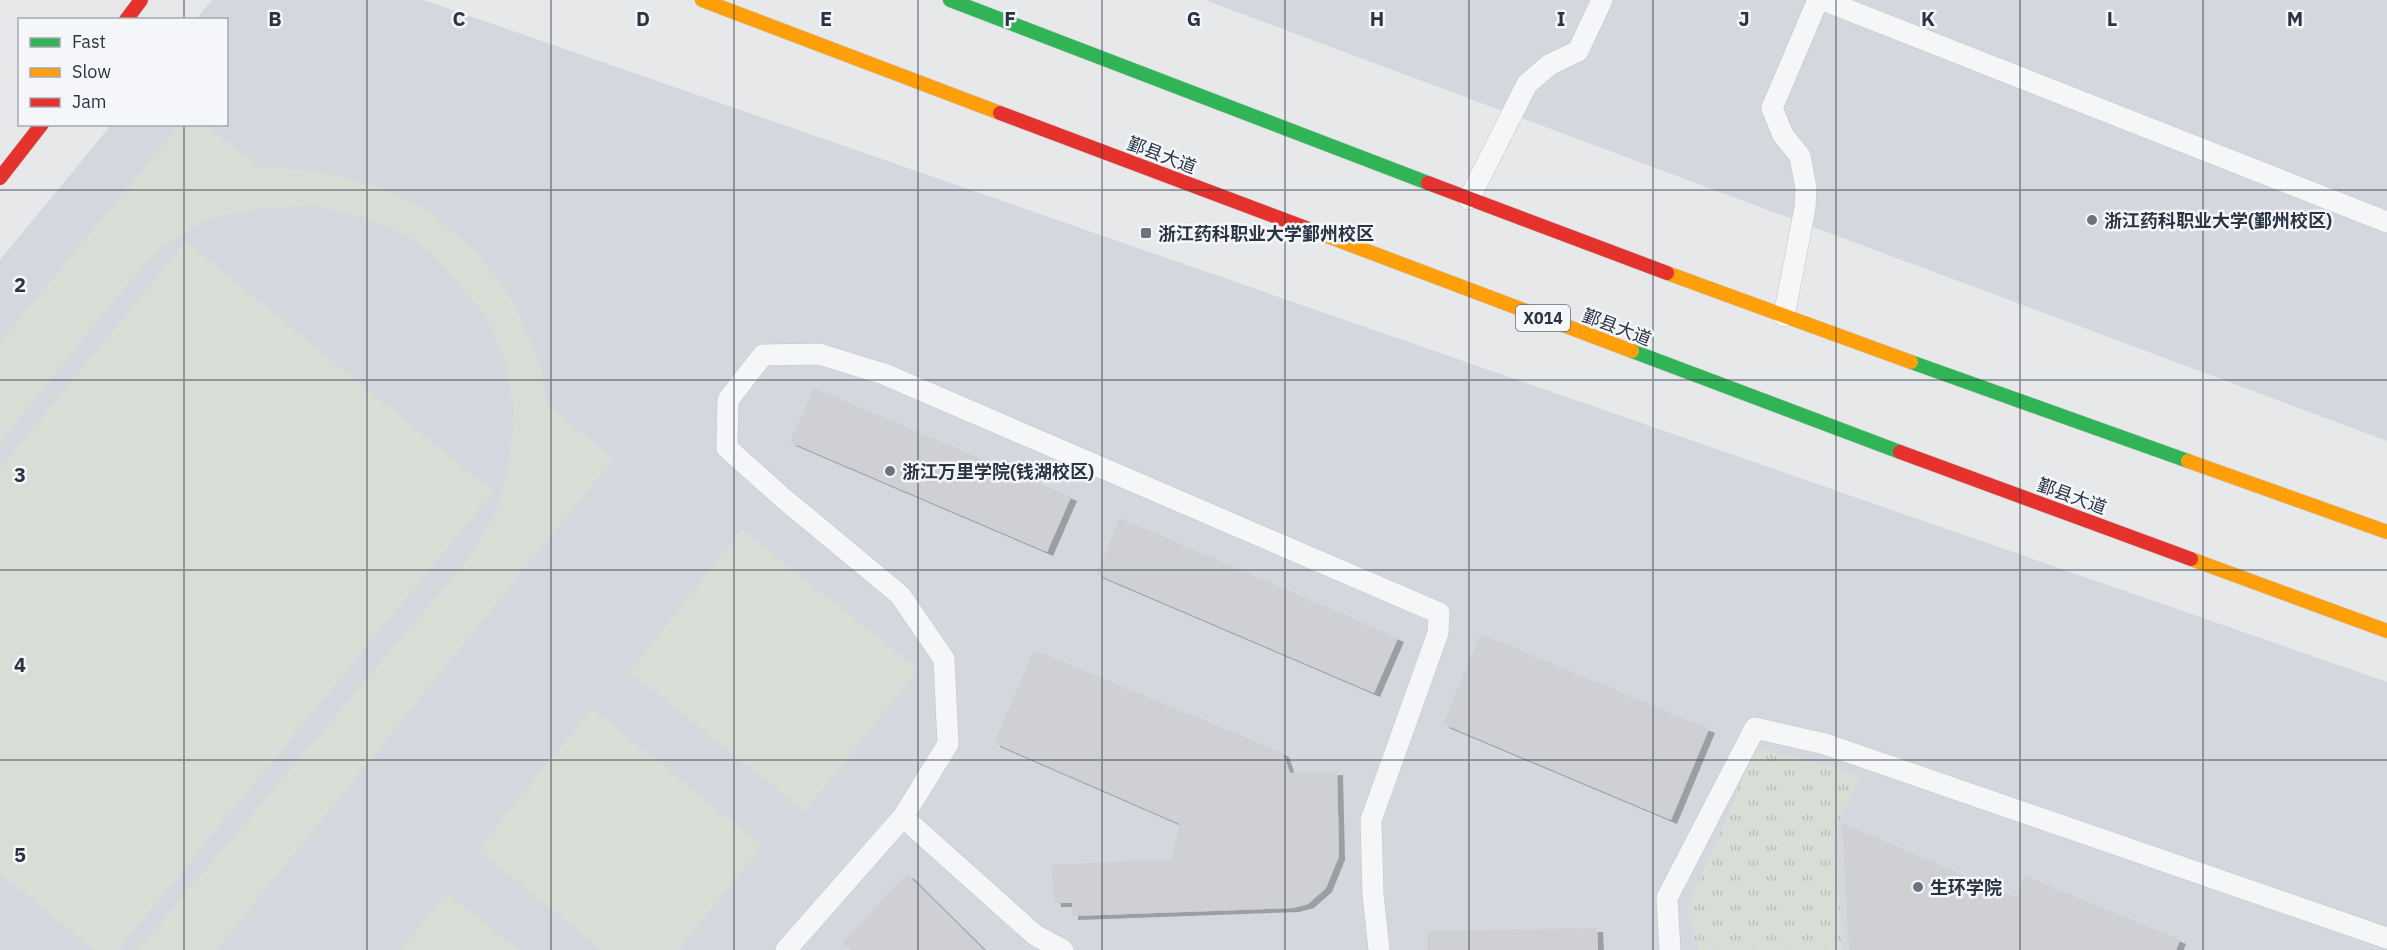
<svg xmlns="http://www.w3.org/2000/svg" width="2387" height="950" font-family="'IBM Plex Sans','Noto Sans SC',sans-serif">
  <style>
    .built { fill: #d4d7dd }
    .grass { fill: url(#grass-tufts) }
    .pitch { fill: #d6ded6 }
    .building { fill: #ced0d3; filter: url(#shadow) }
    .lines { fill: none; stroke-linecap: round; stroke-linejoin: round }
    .lane-casing { stroke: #c4c6c8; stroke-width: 22 }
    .fast-casing { stroke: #c4c6c8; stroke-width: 15 }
    .slow-casing { stroke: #c4c6c8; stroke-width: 15 }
    .jam-casing { stroke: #c4c6c8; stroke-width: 15 }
    .lane { stroke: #f5f6f7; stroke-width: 21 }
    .fast { stroke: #30b455; stroke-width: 14 }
    .slow { stroke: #ff9f0a; stroke-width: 14 }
    .jam { stroke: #e5322d; stroke-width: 14 }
    .grid { fill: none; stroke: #2b3445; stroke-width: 1.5; stroke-opacity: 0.55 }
    .poi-dot { fill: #6c737f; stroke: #f4f6f9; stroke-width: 2 }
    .labels { text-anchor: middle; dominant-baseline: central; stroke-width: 5; stroke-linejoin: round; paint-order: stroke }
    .shield { fill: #f4f6f9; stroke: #676e7b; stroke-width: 1.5 }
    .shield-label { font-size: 16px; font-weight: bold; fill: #2b3445 }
    .street-label { font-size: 18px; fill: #2b3445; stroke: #f4f6f9 }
    .poi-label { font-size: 18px; font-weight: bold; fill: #2b3445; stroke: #f4f6f9; text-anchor: start }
    .grid-label { font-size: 20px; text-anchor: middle; font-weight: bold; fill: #2b3445; stroke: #f4f6f9; stroke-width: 5; stroke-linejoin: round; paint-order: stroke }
  </style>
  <defs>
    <pattern id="grass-tufts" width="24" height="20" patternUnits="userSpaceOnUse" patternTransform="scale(1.5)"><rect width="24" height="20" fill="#d6ded6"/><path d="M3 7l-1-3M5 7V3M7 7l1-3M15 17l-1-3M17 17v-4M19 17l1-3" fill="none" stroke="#b8bfb9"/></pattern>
    <filter id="shadow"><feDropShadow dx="6" dy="4" stdDeviation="0" flood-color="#0004"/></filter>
  </defs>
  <rect width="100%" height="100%" fill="#e6e8ea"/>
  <path class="built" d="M212,0H424L2387,682V950H0V260L111,125L226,124V20L196,19Z
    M1205,0H2387V441Z"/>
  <path class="grass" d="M1756,748L1819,763L1861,777L1840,817L1836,842L1842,950H1698L1687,908Z"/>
  <path class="pitch" d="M207,125L259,167L313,170L374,185L428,210L480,255L514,303L540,364L547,403L614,459L217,950H132L150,935L471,555L496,511L509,463L514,411L505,362L486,317L436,258L408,236L362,217L313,206L263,209L209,218L166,244L146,262L0,443V342L179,125Z
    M186,241L494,492L118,950H93L0,874V468Z
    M742,529L919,669L805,812L629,672Z
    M592,708L763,846L678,950H601L477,850Z
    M447,892L519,950H400Z"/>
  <path class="building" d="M814,388L1071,497L1047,552L790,442Z
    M1120,518L1398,638L1374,693L1096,574Z
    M1481,634L1709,729L1671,820L1443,724Z
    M1034,650L1283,753L1290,773L1337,771L1339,856L1326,888L1308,904L1293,908L1072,916V903H1055L1051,865L1171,859L1180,824L994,743Z
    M1842,823L2016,898L2025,876L2180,940L2176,950H1849Z
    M907,874L984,950H851L843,942Z
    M1597,928L1598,950H1427V931Z"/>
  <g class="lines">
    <g class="lane-casing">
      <path id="lane" d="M1823,0L2387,222
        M1469,199L1527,84L1549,65L1578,51L1602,0
        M1784,316L1805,208L1806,188L1800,156L1783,135L1772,108L1818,0
        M903,817L1035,935L1063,950
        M786,950L903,817L948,744L944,659L900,595L783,498L727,448L728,400L763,355L819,354L884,374L1439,613L1438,633L1371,820L1373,894L1379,950
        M1670,950L1667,898L1755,728L1825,744L2387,938"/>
    </g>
    <g class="fast-casing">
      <path id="fast" d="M950,0L1428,183
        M1632,351L1900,452
        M1911,362L2188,461"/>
    </g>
    <g class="slow-casing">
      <path id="slow" d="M702,0L1000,113
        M1306,228L1632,351
        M1667,273L1911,362
        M2188,461L2387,532
        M2191,559L2387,631"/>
    </g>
    <g class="jam-casing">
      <path id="jam" d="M126,20L141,0
        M1000,113L1306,228
        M0,178L42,124
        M1428,183L1667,273
        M1900,452L2191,559"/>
    </g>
    <use href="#lane" class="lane"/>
    <use href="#fast" class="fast"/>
    <use href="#slow" class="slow"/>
    <use href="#jam" class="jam"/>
  </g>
  <path class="grid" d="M184,0V20M367,0V950M551,0V950M734,0V950M918,0V950M1102,0V950M1285,0V950M1469,0V950M1653,0V950M1836,0V950M2020,0V950M2203,0V950M184,124V950M0,190H2387M0,380H2387M0,570H2387M0,760H2387"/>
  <g class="poi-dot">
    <circle cx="2092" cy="220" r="6"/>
    <rect x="1140" y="227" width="12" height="12" rx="3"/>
    <circle cx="890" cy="471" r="6"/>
    <circle cx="1918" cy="887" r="6"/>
  </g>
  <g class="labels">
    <rect class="shield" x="1516" y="305" width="54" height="26" rx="4.5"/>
    <g class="shield-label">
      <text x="1543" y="318">X014</text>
    </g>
    <g class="street-label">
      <text transform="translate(1162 155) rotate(21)">鄞县大道</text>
      <text transform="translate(1617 327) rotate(21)">鄞县大道</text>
      <text transform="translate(2072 496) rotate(20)">鄞县大道</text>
    </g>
    <g class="poi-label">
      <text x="2104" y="220">浙江药科职业大学(鄞州校区)</text>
      <text x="1158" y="233">浙江药科职业大学鄞州校区</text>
      <text x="902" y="471">浙江万里学院(钱湖校区)</text>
      <text x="1930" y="887">生环学院</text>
    </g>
  </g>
  <g class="grid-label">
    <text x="275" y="26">B</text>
    <text x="459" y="26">C</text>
    <text x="643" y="26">D</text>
    <text x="826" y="26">E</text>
    <text x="1010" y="26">F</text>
    <text x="1194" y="26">G</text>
    <text x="1377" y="26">H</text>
    <text x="1561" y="26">I</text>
    <text x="1744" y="26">J</text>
    <text x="1928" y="26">K</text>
    <text x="2112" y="26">L</text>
    <text x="2295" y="26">M</text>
    <text x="20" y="292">2</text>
    <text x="20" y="482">3</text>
    <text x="20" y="672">4</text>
    <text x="20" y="862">5</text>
  </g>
  <rect x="18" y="18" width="210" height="108" fill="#f4f6f9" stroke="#a4a8b1" stroke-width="1.5"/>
  <rect x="30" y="38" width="30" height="9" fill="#30b455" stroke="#a4a8b1" stroke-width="1.5"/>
  <text x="72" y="48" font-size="18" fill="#2b3445">Fast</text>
  <rect x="30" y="68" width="30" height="9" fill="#ff9f0a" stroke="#a4a8b1" stroke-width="1.5"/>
  <text x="72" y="78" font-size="18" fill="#2b3445">Slow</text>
  <rect x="30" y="98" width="30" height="9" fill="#e5322d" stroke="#a4a8b1" stroke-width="1.5"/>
  <text x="72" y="108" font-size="18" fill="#2b3445">Jam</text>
</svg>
